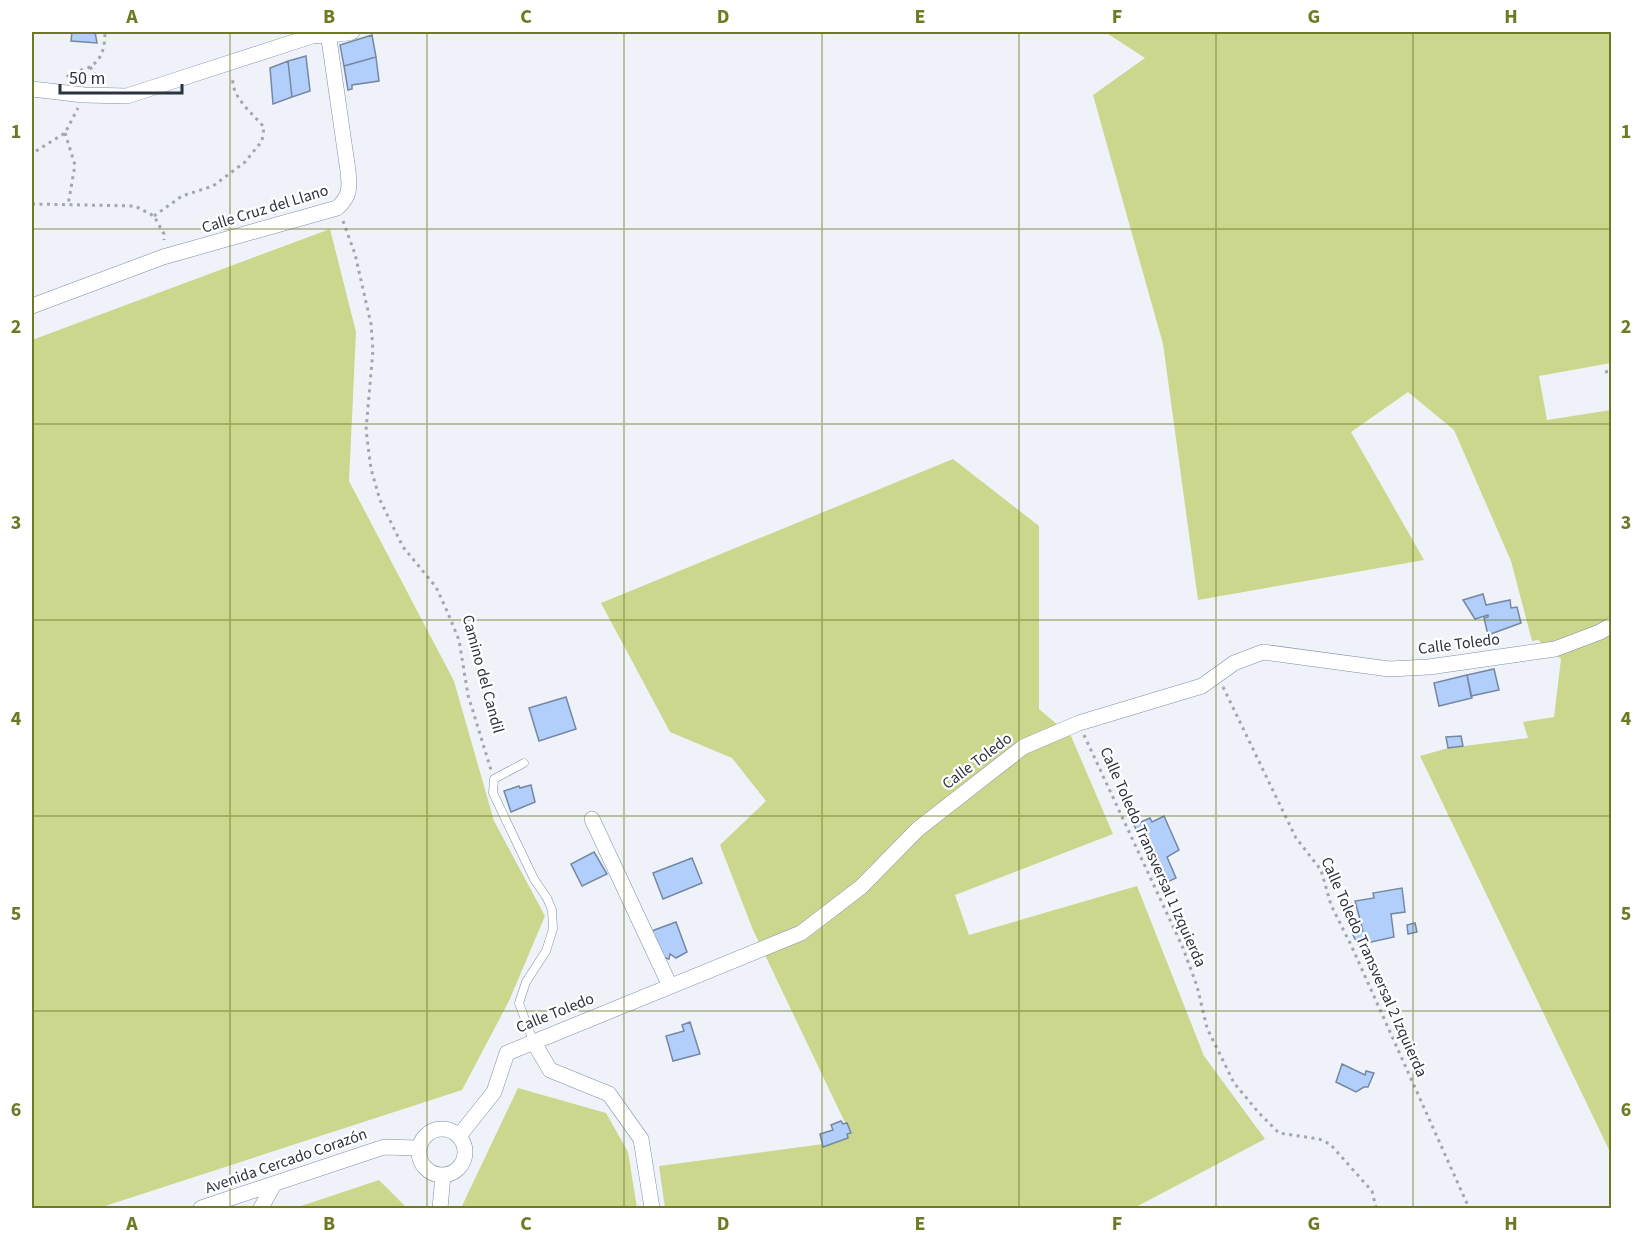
<svg xmlns="http://www.w3.org/2000/svg" width="1643" height="1240" font-family="'Source Sans 3',sans-serif">
  <style>
    .green { fill: #cbd78c }
    .building { fill: #b2cefa; stroke: #7587a3; stroke-width: 1.5 }
    .lines { fill: none; stroke-linecap: round; stroke-linejoin: round }
    .lane-casing { stroke: #7c8eaa; stroke-width: 9 }
    .street-casing { stroke: #7c8eaa; stroke-width: 16 }
    .path { stroke: #a1a6af; stroke-width: 3; stroke-dasharray: 3 4.5; stroke-linecap: butt }
    .lane { stroke: #fff; stroke-width: 8 }
    .street { stroke: #fff; stroke-width: 15 }
    .grid { fill: none; stroke: #6f7924; stroke-width: 1.5; stroke-opacity: 0.55 }
    .labels { text-anchor: middle; dominant-baseline: central; stroke-width: 4.5; stroke-linejoin: round; paint-order: stroke }
    .street-label { font-size: 16px; fill: #2b333f; stroke: #fff }
    .neatline { fill: none; stroke: #6f7924; stroke-width: 2 }
    .grid-label { font-size: 20px; text-anchor: middle; font-weight: bold; fill: #6f7924 }
  </style>
  <rect width="100%" height="100%" fill="#eff3f9"/>
  <path class="green" d="M1105,32H1611V363L1539,376L1547,420L1611,410V1154L1420,756L1448,748L1528,738L1523,722L1554,717L1561,659L1538,640L1532,641L1511,561L1454,430L1408,392L1351,432L1424,560L1198,600L1163,344L1093,95L1145,58Z
    M330,229L356,332L349,481L454,681L494,821L545,916L509,1001L462,1090L99,1208H32V340Z
    M953,459L1039,526V709L1071,736L1113,834L955,895L969,935L1137,886L1204,1056L1265,1139L1134,1208H665L659,1166L823,1144L850,1133L753,930L720,845L766,801L732,758L670,732L601,603Z
    M518,1088L606,1113L628,1152L637,1208H461Z
    M379,1180L407,1208H295Z"/>
  <path class="building" d="M72,32H95L97,43L71,41Z
    M372,35L376,57L344,66L340,45Z
    M306,56L310,91L292,97L288,61Z
    M376,57L379,81L352,85V89L348,90L344,66Z
    M288,61L292,97L273,104L270,68Z
    M1483,594L1486,605L1510,600L1511,608L1517,607L1521,623L1488,635L1484,618L1488,617V615L1475,619L1463,600Z
    M1494,669L1499,690L1471,696L1467,675Z
    M1467,675L1472,698L1439,706L1434,683Z
    M566,697L576,729L539,741L529,708Z
    M1461,736L1463,746L1448,748L1446,737Z
    M531,785L535,802L511,812L504,791L519,786L520,788Z
    M1164,816L1179,850L1167,857L1176,878L1161,885L1134,825L1150,818L1152,822Z
    M594,852L607,874L582,886L571,864Z
    M692,858L702,883L663,899L653,873Z
    M1402,888L1405,912L1391,914L1394,937L1358,945L1352,933L1363,931L1355,901L1374,898L1373,893Z
    M676,922L687,952L676,958L670,954L669,959L662,957L649,932Z
    M1415,923L1417,932L1408,934L1407,925Z
    M690,1022L700,1054L673,1061L666,1036L684,1031L682,1025Z
    M1342,1064L1365,1075L1366,1071L1374,1073L1368,1087H1364L1356,1092L1336,1082Z
    M841,1121L843,1124L847,1123L851,1133L847,1134L848,1138L823,1147L820,1134L833,1130L831,1125Z"/>
  <g class="lines">
    <g class="lane-casing">
      <path id="lane" d="M524,763L494,779L493,793L534,879L547,898L552,910L553,929L546,951L526,982L519,1003L533,1041"/>
    </g>
    <g class="street-casing">
      <path id="street" d="M32,89L84,95L127,96L312,36L341,34L352,32
        M32,306L163,257L337,208C350,197 350,187 348,171L328,32
        M592,819L670,986
        M533,1041L550,1070L609,1094L641,1139L652,1208
        M419 1152a23 23 0 1 1 46 0a23 23 0 1 1-46 0Z
        M459,1136L494,1092L507,1053L801,933L861,887L918,829L1023,747L1079,723L1202,686L1234,663L1263,652L1389,669L1429,667L1555,649L1600,632L1612,625
        M201,1208L384,1147L418,1148
        M261,1208L273,1186
        M440,1208L443,1176"/>
    </g>
    <path class="path" d="M90,67L100,80
      M67,77C72,72 78,71 85,69C102,63 105,47 105,32
      M65,133L75,165L68,205
      M36,151L65,133L78,108
      M32,204L135,206L154,216L164,234V240
      M154,216L182,196L213,186L245,162L262,141L264,127C253,114 230,96 233,77
      M343,221L355,254L371,324L373,350L366,430L371,469L380,500L403,547L436,587L447,611L459,640L468,695L491,770
      M1605,372L1612,371
      M1223,687L1296,838L1321,870L1331,905L1351,945L1469,1208
      M1084,735L1183,948L1197,986L1207,1028L1234,1083L1259,1113L1279,1133L1319,1139L1330,1144L1372,1191L1376,1208"/>
    <use href="#lane" class="lane"/>
    <use href="#street" class="street"/>
  </g>
  <path class="grid" d="M230,32V1208M427,32V1208M624,32V1208M822,32V1208M1019,32V1208M1216,32V1208M1413,32V1208M32,229H1612M32,424H1612M32,620H1612M32,816H1612M32,1011H1612"/>
  <g class="labels">
    <g class="street-label">
      <text transform="translate(265 209) rotate(-17)">Calle Cruz del Llano</text>
      <text transform="translate(1459 644) rotate(-7)">Calle Toledo</text>
      <text transform="translate(483 674) rotate(75)">Camino del Candil</text>
      <text transform="translate(977 761) rotate(-37)">Calle Toledo</text>
      <text transform="translate(1153 857) rotate(66)">Calle Toledo Transversal 1 Izquierda</text>
      <text transform="translate(1374 967) rotate(66)">Calle Toledo Transversal 2 Izquierda</text>
      <text transform="translate(555 1013) rotate(-22)">Calle Toledo</text>
      <text transform="translate(286 1161) rotate(-19)">Avenida Cercado Corazón</text>
    </g>
  </g>
  <rect width="1643" height="1240" fill="none" stroke="#ffffff" stroke-width="66"/>
  <path d="M60 84v9h122v-9" fill="none" stroke="#2b333f" stroke-width="3"/>
  <text x="69" y="84" font-size="18" fill="#2b333f" stroke="#ffffff" stroke-width="4.5" paint-order="stroke">50 m</text>
  <rect x="33" y="33" width="1577" height="1174" class="neatline"/>
  <g class="grid-label">
    <text x="132" y="23">A</text>
    <text x="329" y="23">B</text>
    <text x="526" y="23">C</text>
    <text x="723" y="23">D</text>
    <text x="920" y="23">E</text>
    <text x="1117" y="23">F</text>
    <text x="1314" y="23">G</text>
    <text x="1511" y="23">H</text>
    <text x="16" y="138">1</text>
    <text x="1626" y="138">1</text>
    <text x="16" y="333">2</text>
    <text x="1626" y="333">2</text>
    <text x="16" y="529">3</text>
    <text x="1626" y="529">3</text>
    <text x="16" y="725">4</text>
    <text x="1626" y="725">4</text>
    <text x="16" y="920">5</text>
    <text x="1626" y="920">5</text>
    <text x="16" y="1116">6</text>
    <text x="1626" y="1116">6</text>
    <text x="132" y="1230">A</text>
    <text x="329" y="1230">B</text>
    <text x="526" y="1230">C</text>
    <text x="723" y="1230">D</text>
    <text x="920" y="1230">E</text>
    <text x="1117" y="1230">F</text>
    <text x="1314" y="1230">G</text>
    <text x="1511" y="1230">H</text>
  </g>
</svg>
